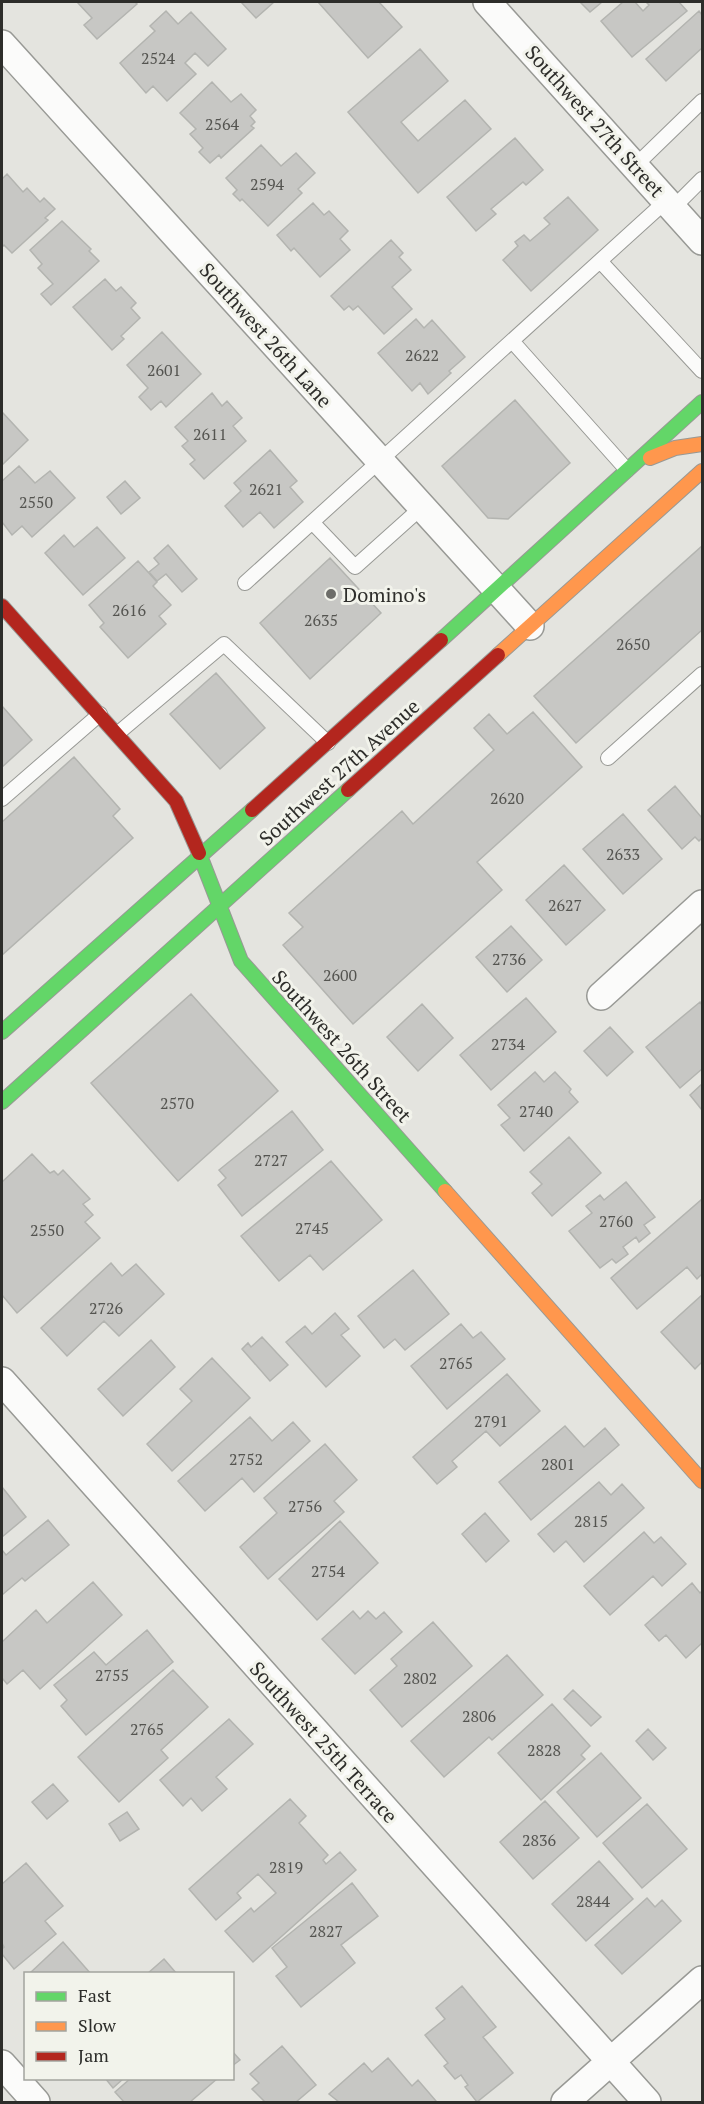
<svg xmlns="http://www.w3.org/2000/svg" width="704" height="2104" font-family="'PT Serif',serif">
  <style>
    .building { fill: #c7c7c4; stroke: #b3b4b0; stroke-width: 1.5 }
    .lines { fill: none; stroke-linecap: round; stroke-linejoin: round }
    .lane-casing { stroke: #989995; stroke-width: 16 }
    .street-casing { stroke: #989995; stroke-width: 30 }
    .fast-casing { stroke: #989995; stroke-width: 16 }
    .slow-casing { stroke: #989995; stroke-width: 16 }
    .jam-casing { stroke: #989995; stroke-width: 16 }
    .lane { stroke: #fbfbfa; stroke-width: 14 }
    .street { stroke: #fbfbfa; stroke-width: 27 }
    .fast { stroke: #63d668; stroke-width: 14 }
    .slow { stroke: #ff974d; stroke-width: 14 }
    .jam { stroke: #b3261e; stroke-width: 14 }
    .poi-dot { fill: #6d6d69; stroke: #f2f3eb; stroke-width: 2 }
    .labels { text-anchor: middle; dominant-baseline: central; stroke-width: 6; stroke-linejoin: round; paint-order: stroke }
    .number-label { font-size: 16px; fill: #545450 }
    .street-label { font-size: 20px; fill: #2d2d2a; stroke: #f2f3eb }
    .poi-label { font-size: 20px; fill: #2d2d2a; stroke: #f2f3eb; text-anchor: start }
  </style>
  <rect width="100%" height="100%" fill="#e4e4df"/>
  <path class="building" d="M77,2H135L137,4L97,39L84,25L92,18Z
    M241,2H274L256,18Z
    M318,2H379L402,27L368,58Z
    M580,2H602L590,12Z
    M623,2H635L643,11L649,5L646,2H679L687,11L632,57L601,21Z
    M166,11L178,24L191,12L226,49L208,66L195,53L185,63L196,74L167,101L153,86L146,93L120,63L155,31L150,26Z
    M699,11L702,15V48L666,81L646,59Z
    M420,49L448,81L401,122L418,141L465,100L491,129L418,193L348,112Z
    M212,82L231,102L241,94L256,110L250,116L255,122L251,126L254,128L221,158L219,155L210,163L199,152L203,148L190,134L196,129L180,113Z
    M515,138L543,170L526,185L523,182L491,209L496,214L476,231L447,197Z
    M261,145L281,166L296,153L315,173L298,189L302,193L268,226L242,199L240,201L233,194L237,190L226,178Z
    M7,174L23,192L27,188L40,202L44,198L55,209L45,218L48,220L12,253L4,245L2,247V179Z
    M568,197L598,230L531,291L503,260L518,246L515,242L524,235L530,241L550,224L544,218Z
    M313,203L324,215L329,211L348,231L340,239L350,250L320,277L294,248L291,251L277,235Z
    M62,221L91,249L89,251L99,261L51,305L41,294L53,284L38,268L42,264L30,250Z
    M391,240L403,253L399,257L411,270L392,287L412,309L384,334L358,306L353,310L349,306L344,310L331,296Z
    M105,279L116,291L121,287L136,303L131,308L140,318L121,336L124,339L112,350L73,307Z
    M416,319L424,328L432,320L465,357L449,371L451,373L428,394L420,383L412,391L378,353Z
    M162,332L201,374L166,407L161,401L151,410L139,397L148,388L127,365Z
    M212,393L222,406L227,401L242,418L233,426L246,441L204,479L190,464L195,460L182,446L188,441L175,427Z
    M515,400L570,463L508,519L488,518L442,466Z
    M3,413L28,440L2,465V414Z
    M270,450L297,481L290,487L303,502L274,528L260,512L243,527L225,506L241,491L234,483Z
    M19,466L35,483L50,471L75,498L32,537L22,526L12,535L2,522V481Z
    M125,481L140,498L121,514L107,497Z
    M97,527L125,558L83,595L45,553L64,535L74,547Z
    M168,545L197,579L182,592L166,574L157,581L149,572L159,564L154,558Z
    M702,546V630L576,743L534,696Z
    M330,558L381,613L310,679L260,623Z
    M138,561L157,582L153,586L171,605L159,616L166,624L128,658L100,627L104,623L89,605Z
    M216,673L265,728L220,769L170,714Z
    M2,706L32,740L2,767Z
    M533,712L582,767L477,862L502,890L353,1024L283,945L303,927L289,913L402,811L413,824L494,750L474,728L489,714L507,734Z
    M74,757L120,809L113,816L133,838L2,955V822Z
    M675,786L702,818V838L699,841L695,837L682,849L648,810Z
    M623,814L662,859L623,894L583,849Z
    M564,865L605,910L566,945L526,900Z
    M511,926L542,960L507,992L476,957Z
    M191,994L278,1091L178,1181L91,1083Z
    M526,998L556,1032L491,1090L460,1055Z
    M700,1002L702,1005V1069L680,1088L646,1047Z
    M422,1004L453,1038L418,1071L387,1037Z
    M610,1027L633,1052L607,1076L584,1051Z
    M535,1072L544,1082L555,1072L571,1089L569,1092L578,1102L524,1151L501,1125L510,1118L498,1105Z
    M702,1084V1110L690,1095Z
    M292,1111L323,1150L242,1216L218,1185L226,1178L219,1170Z
    M569,1137L601,1173L552,1216L532,1193L542,1184L530,1172Z
    M32,1154L50,1173L54,1171L58,1175L63,1170L90,1199L83,1204L93,1215L85,1222L100,1238L17,1313L2,1295V1182Z
    M331,1161L382,1220L323,1270L310,1255L279,1281L241,1236Z
    M626,1182L655,1217L644,1225L650,1233L639,1242L636,1237L623,1247L628,1254L616,1263L612,1259L600,1268L569,1231L592,1213L586,1206L600,1195L604,1200Z
    M701,1200L702,1202V1274L697,1279L687,1267L637,1309L611,1278Z
    M111,1263L122,1276L136,1264L164,1294L119,1336L104,1321L67,1356L41,1328Z
    M413,1270L449,1314L405,1350L395,1339L384,1348L358,1316Z
    M702,1295V1362L695,1369L661,1332Z
    M335,1313L349,1329L341,1335L360,1356L326,1387L286,1342L305,1326L312,1334Z
    M461,1324L473,1338L481,1332L505,1359L447,1409L411,1366Z
    M262,1337L288,1365L270,1381L242,1349L248,1343L251,1347Z
    M151,1340L175,1367L123,1416L98,1389Z
    M212,1358L250,1398L172,1471L147,1444L192,1401L180,1389Z
    M507,1374L540,1411L500,1446L486,1431L452,1461L457,1467L437,1484L413,1457Z
    M250,1417L272,1441L293,1422L310,1441L254,1492L242,1478L205,1511L178,1481Z
    M565,1426L584,1447L605,1428L619,1445L531,1520L499,1482Z
    M325,1444L357,1480L334,1501L344,1512L268,1579L240,1547L277,1513L264,1498Z
    M599,1482L611,1495L622,1484L644,1508L584,1562L566,1541L554,1552L538,1534Z
    M2,1487L26,1517L2,1537Z
    M485,1513L509,1541L486,1562L462,1534Z
    M48,1520L69,1545L25,1581L22,1578L2,1595V1550L6,1555Z
    M340,1521L378,1563L317,1620L279,1579Z
    M644,1532L654,1543L661,1537L686,1564L662,1586L653,1576L610,1615L584,1586Z
    M93,1582L122,1615L40,1689L23,1670L7,1684L2,1678V1642L36,1610L47,1623Z
    M692,1583L700,1593L702,1591V1643L686,1658L666,1635L659,1641L645,1625Z
    M353,1611L360,1619L368,1611L376,1619L384,1612L402,1632L355,1674L322,1639Z
    M433,1622L472,1666L402,1727L370,1690L397,1666L391,1659Z
    M147,1630L173,1662L86,1735L61,1706L67,1700L54,1685L94,1652L106,1665Z
    M507,1655L543,1695L492,1740L489,1737L444,1777L411,1741Z
    M173,1670L208,1707L161,1750L168,1758L119,1802L78,1757Z
    M573,1690L601,1717L591,1726L564,1699Z
    M552,1704L590,1746L581,1755L585,1759L541,1800L498,1753Z
    M229,1719L253,1744L216,1777L227,1789L202,1811L191,1798L183,1806L160,1780Z
    M648,1729L666,1748L653,1760L636,1741Z
    M601,1753L641,1798L597,1837L557,1792Z
    M53,1784L68,1801L47,1819L32,1802Z
    M290,1799L306,1816L299,1823L328,1855L323,1860L326,1864L340,1852L356,1870L253,1962L225,1931L251,1908L254,1912L276,1893L258,1874L237,1893L241,1898L216,1920L189,1889Z
    M545,1801L579,1838L533,1879L500,1842Z
    M647,1804L687,1849L642,1888L603,1843Z
    M127,1812L139,1829L120,1841L109,1824Z
    M599,1861L633,1899L586,1941L552,1904Z
    M26,1863L63,1906L45,1921L56,1934L14,1969L2,1954V1949L4,1947L2,1943V1884Z
    M352,1883L378,1916L341,1945L355,1963L301,2007L276,1976L287,1967L272,1948Z
    M647,1898L655,1907L662,1900L681,1921L622,1974L595,1945Z
    M63,1942L91,1974H29Z
    M164,1959L177,1974H147Z
    M462,1986L496,2027L483,2037L513,2073L477,2102L465,2087L468,2085L461,2075L455,2079L444,2066L448,2063L425,2035L445,2019L436,2008Z
    M282,2046L316,2085L296,2102H265L252,2089L259,2083L250,2074Z
    M232,2051L240,2060L232,2066Z
    M388,2058L412,2086L418,2080L436,2101L434,2102H339L329,2094L364,2063L372,2072Z
    M105,2078H124L113,2088Z
    M131,2078H218L190,2102H124L115,2092Z"/>
  <g class="lines">
    <g class="lane-casing">
      <path id="lane" d="M635,166L702,101
        M673,208L702,179
        M600,261L702,371
        M512,341L627,470
        M312,522L355,567L422,507
        M245,583L666,201
        M117,734L224,644L328,743
        M608,758L702,674
        M2,799L100,714"/>
    </g>
    <g class="street-casing">
      <path id="street" d="M487,2L702,241
        M2,44L530,626
        M601,996L702,904
        M2,1381L647,2102
        M2,2064L36,2102
        M565,2102L702,1980"/>
    </g>
    <g class="fast-casing">
      <path id="fast" d="M441,640L702,402
        M199,853L241,961L445,1191
        M2,1032L252,810
        M2,1102L348,790"/>
    </g>
    <g class="slow-casing">
      <path id="slow" d="M650,458L675,448L702,444
        M498,655L702,471
        M445,1191L702,1481"/>
    </g>
    <g class="jam-casing">
      <path id="jam" d="M2,606L176,801L199,853
        M348,790L498,655
        M252,810L441,640"/>
    </g>
    <use href="#lane" class="lane"/>
    <use href="#street" class="street"/>
    <use href="#fast" class="fast"/>
    <use href="#slow" class="slow"/>
    <use href="#jam" class="jam"/>
  </g>
  <circle class="poi-dot" cx="331" cy="594" r="6"/>
  <g class="labels">
    <g class="number-label">
      <text x="158" y="58">2524</text>
      <text x="222" y="124">2564</text>
      <text x="267" y="184">2594</text>
      <text x="422" y="355">2622</text>
      <text x="164" y="370">2601</text>
      <text x="210" y="434">2611</text>
      <text x="266" y="489">2621</text>
      <text x="36" y="502">2550</text>
      <text x="129" y="610">2616</text>
      <text x="321" y="620">2635</text>
      <text x="633" y="644">2650</text>
      <text x="507" y="798">2620</text>
      <text x="623" y="854">2633</text>
      <text x="565" y="905">2627</text>
      <text x="509" y="959">2736</text>
      <text x="340" y="975">2600</text>
      <text x="508" y="1044">2734</text>
      <text x="177" y="1103">2570</text>
      <text x="536" y="1111">2740</text>
      <text x="271" y="1160">2727</text>
      <text x="616" y="1221">2760</text>
      <text x="312" y="1228">2745</text>
      <text x="47" y="1230">2550</text>
      <text x="106" y="1308">2726</text>
      <text x="456" y="1363">2765</text>
      <text x="491" y="1421">2791</text>
      <text x="246" y="1459">2752</text>
      <text x="558" y="1464">2801</text>
      <text x="305" y="1506">2756</text>
      <text x="591" y="1521">2815</text>
      <text x="328" y="1571">2754</text>
      <text x="112" y="1675">2755</text>
      <text x="420" y="1678">2802</text>
      <text x="479" y="1716">2806</text>
      <text x="147" y="1729">2765</text>
      <text x="544" y="1750">2828</text>
      <text x="539" y="1840">2836</text>
      <text x="286" y="1867">2819</text>
      <text x="593" y="1901">2844</text>
      <text x="326" y="1931">2827</text>
    </g>
    <g class="street-label">
      <text transform="translate(595 121) rotate(48)">Southwest 27th Street</text>
      <text transform="translate(266 335) rotate(48)">Southwest 26th Lane</text>
      <text transform="translate(339 772) rotate(-42)">Southwest 27th Avenue</text>
      <text transform="translate(342 1046) rotate(48)">Southwest 26th Street</text>
      <text transform="translate(324 1742) rotate(48)">Southwest 25th Terrace</text>
    </g>
    <g class="poi-label">
      <text x="343" y="594">Domino's</text>
    </g>
  </g>
  <rect width="704" height="2104" fill="none" stroke="#2d2d2a" stroke-width="6"/>
  <rect x="24" y="1972" width="210" height="108" fill="#f2f3eb" stroke="#a3a49e" stroke-width="1.5"/>
  <rect x="36" y="1992" width="30" height="9" fill="#63d668" stroke="#a3a49e" stroke-width="1.5"/>
  <text x="78" y="2002" font-size="18" fill="#2d2d2a">Fast</text>
  <rect x="36" y="2022" width="30" height="9" fill="#ff974d" stroke="#a3a49e" stroke-width="1.5"/>
  <text x="78" y="2032" font-size="18" fill="#2d2d2a">Slow</text>
  <rect x="36" y="2052" width="30" height="9" fill="#b3261e" stroke="#a3a49e" stroke-width="1.5"/>
  <text x="78" y="2062" font-size="18" fill="#2d2d2a">Jam</text>
</svg>
